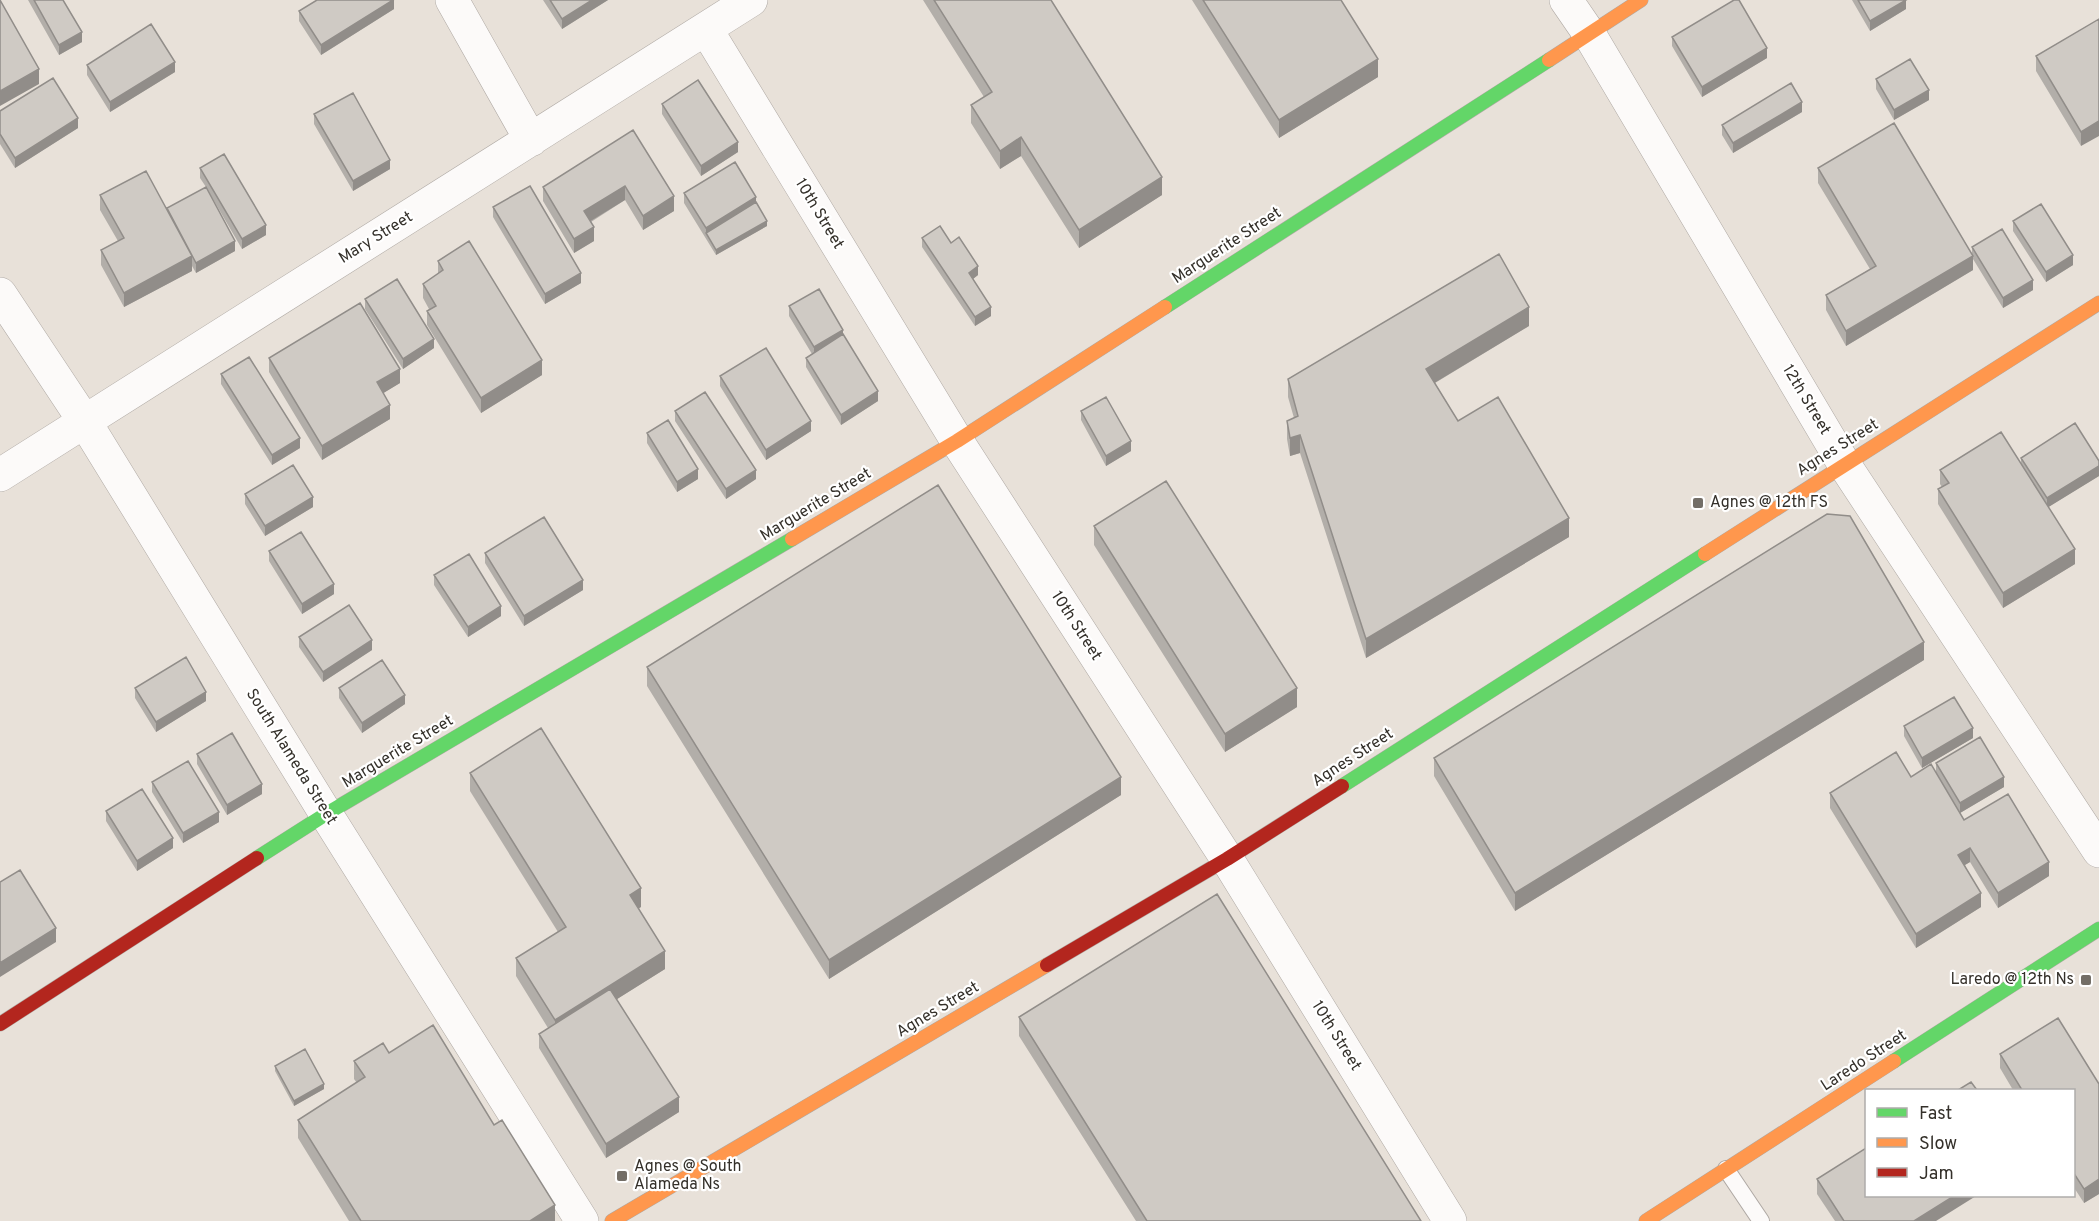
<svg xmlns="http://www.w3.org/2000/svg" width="2099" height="1221" font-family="Overpass,sans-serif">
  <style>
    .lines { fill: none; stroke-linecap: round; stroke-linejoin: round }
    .lane-casing { stroke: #afa9a4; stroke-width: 18 }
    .street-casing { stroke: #afa9a4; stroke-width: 34 }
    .fast-casing { stroke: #afa9a4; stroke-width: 15 }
    .slow-casing { stroke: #afa9a4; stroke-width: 15 }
    .jam-casing { stroke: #afa9a4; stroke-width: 15 }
    .lane { stroke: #fcfaf9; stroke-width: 16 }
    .street { stroke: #fcfaf9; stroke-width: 33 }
    .fast { stroke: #63d668; stroke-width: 14 }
    .slow { stroke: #ff974d; stroke-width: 14 }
    .jam { stroke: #b3261e; stroke-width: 14 }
    .wall { fill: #b2aea9 }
    .shaded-wall { fill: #918d89 }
    .building { fill: #cfcac4; stroke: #918d89; stroke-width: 1.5 }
    .poi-dot { fill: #736e67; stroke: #fff; stroke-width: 2 }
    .labels { text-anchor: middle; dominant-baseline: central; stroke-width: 4.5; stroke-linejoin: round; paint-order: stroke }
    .street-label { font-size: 16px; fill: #34302a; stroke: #fff }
    .poi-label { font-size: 16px; fill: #34302a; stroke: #fff; text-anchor: start }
  </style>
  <rect width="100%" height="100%" fill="#e8e1d9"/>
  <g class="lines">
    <g class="lane-casing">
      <path id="lane" d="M1726,1169L1761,1221"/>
    </g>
    <g class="street-casing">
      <path id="street" d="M452,0L531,140
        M1566,0L1588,32L1844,464L2099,851
        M706,29L957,441L1227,859L1450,1221
        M0,294L85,422L326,814L582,1221
        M0,475L751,0"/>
    </g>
    <g class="fast-casing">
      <path id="fast" d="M1165,307L1549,60
        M1342,786L1705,554
        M257,858L326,814L792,539
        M1894,1061L2099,929"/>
    </g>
    <g class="slow-casing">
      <path id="slow" d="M1549,60L1641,0
        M792,539L957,441L1165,307
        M1705,554L2099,303
        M612,1221L1047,965
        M1646,1221L1894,1061"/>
    </g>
    <g class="jam-casing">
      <path id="jam" d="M1047,965L1227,859L1342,786
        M0,1024L257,858"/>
    </g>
    <use href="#lane" class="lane"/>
    <use href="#street" class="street"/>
    <use href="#fast" class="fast"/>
    <use href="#slow" class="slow"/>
    <use href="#jam" class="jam"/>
  </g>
  <path class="wall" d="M28,0H63L82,42L59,55Z
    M394,0V9L321,55L299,21V11Z
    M543,0H608L562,29Z
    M923,0H1051L1162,195L1079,248L1021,156L1000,169L971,123V105L984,97Z
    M1192,0H1341L1378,77L1279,138Z
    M1852,0H1906V9L1870,31Z
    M2099,19L2081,146L2036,71V56Z
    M1672,37L1767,58L1702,97L1672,46Z
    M87,65L175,72L110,112L87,75Z
    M1876,79L1929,100L1894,120L1876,89Z
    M662,104L738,152L701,176L662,114Z
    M0,111L78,128L15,168L0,144Z
    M1802,112L1733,153L1722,135V125Z
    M314,114L390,169L353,191L314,124Z
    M633,130L674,211L643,230L625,200L591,222L594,241L574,253L543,201V187Z
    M200,168L266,235L242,249L210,194L235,251L196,273L192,266V271L124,307L101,265V250L118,241L100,210V195L167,210L206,187L200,178Z
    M1818,168L1972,254V247L2033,290L2003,308L1973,259V270L1846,346L1826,310V295L1870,269L1818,183Z
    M684,193L756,202L767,226L716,255L684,203Z
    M493,207L581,283L545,304L493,217Z
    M2013,221L2073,265L2046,282L2013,231Z
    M922,238L951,243L978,275L973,279L991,316L975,326L922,247Z
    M438,261L542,375L481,413L427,325V311L429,309L423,298V284L438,274Z
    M365,299L434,348L403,369L365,309Z
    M789,306L843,335L878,401L841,425L806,367V358L812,354L789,316Z
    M1529,326L1435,383L1458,421L1569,537L1366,658L1300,453L1290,456L1287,439V421L1294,418L1288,397V379Z
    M269,358L400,383L383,393L390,419L322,460L269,372Z
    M221,374L300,448L272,465L221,384Z
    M720,376L811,431L766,460L720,386Z
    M675,411L756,479L726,499L675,421Z
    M1081,411L1131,451L1106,466L1081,420Z
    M647,433L698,479L677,492L647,443Z
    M2021,458L2099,461V476L2048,507L2075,564L2003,608L1938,504V489L1942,487L1940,484V470L2021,463Z
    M245,494L313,507L265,536L245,504Z
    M1094,526L1297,707L1225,752L1094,545Z
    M269,551L334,594L302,614L269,561Z
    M485,553L583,590L524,626L485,563Z
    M434,575L501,616L468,637L434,585Z
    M299,637L372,650L323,682L299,647Z
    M1924,660L1515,911L1434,776V758Z
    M647,667L1121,795L829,979L647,686Z
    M135,688L206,701L156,732L135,698Z
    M339,688L405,704L362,733L339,698Z
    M1904,726L1973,738L1922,768L1904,736Z
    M197,754L262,794L227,815L197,764Z
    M1936,763L2004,787L1960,813L1964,820L2049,876L1998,908L1970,862L1965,865L1981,907L1916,948L1830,808V793L1936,772Z
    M470,773L641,907L639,908L665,969L617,999L679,1112L606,1158L539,1048V1034L548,1028L516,976V958L558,932L470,791Z
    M152,782L219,822L183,843L152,792Z
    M106,811L173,848L137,871L106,821Z
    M1019,1017L1421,1221H1136L1019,1036Z
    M389,1053L555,1221H349L298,1138V1120L357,1083L354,1079V1061Z
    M2000,1054L2099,1084V1194L2084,1203L2073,1186V1090H2013L2000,1068Z
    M275,1066L324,1089L294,1106L275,1071Z
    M1817,1179L1936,1221H1835L1817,1194Z"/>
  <path class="shaded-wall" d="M393,0H394V9L321,55V45Z
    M592,0H608L562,29V19Z
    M1906,0V9L1870,31V21Z
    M82,32V42L59,55V45Z
    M1767,48V58L1702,97V87Z
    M1378,59V77L1279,138V120Z
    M175,62V72L110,112V102Z
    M39,69V84L0,106V91Z
    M1929,90V100L1894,120V110Z
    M1802,102V112L1733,153V143Z
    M78,118V128L15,168V158Z
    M2099,121V136L2081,146V132Z
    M1021,137V156L1000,169V151Z
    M738,142V152L701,176V166Z
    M390,160V169L353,191V181Z
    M1162,177V195L1079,248V230Z
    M625,186V200L584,225V211Z
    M674,196V211L643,230V216Z
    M756,197V207L706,233V228Z
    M767,221V226L716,255V250Z
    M266,225V235L242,249V239Z
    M594,227V241L574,253V239Z
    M235,241V251L196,273V263Z
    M2073,255V265L2046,282V272Z
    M192,256V271L124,307V293Z
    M1973,256V270L1846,346V331Z
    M978,266V275L969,282V273Z
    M581,273V283L545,304V294Z
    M2033,280V290L2003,308V298Z
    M991,307V316L975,326V317Z
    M1529,307V326L1426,388V369Z
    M843,330V340L814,357V347Z
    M434,339V348L403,369V359Z
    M542,360V375L481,413V398Z
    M400,369V383L377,397V382Z
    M878,391V401L841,425V415Z
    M390,405V419L322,460V446Z
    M811,421V431L766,460V450Z
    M1300,435V453L1290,456V438Z
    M300,438V448L272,465V455Z
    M1131,441V451L1106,466V456Z
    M2099,466V476L2047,508V498Z
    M698,469V479L677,492V482Z
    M756,470V479L726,499V489Z
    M313,497V507L265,536V526Z
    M1569,518V537L1366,658V639Z
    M2075,549V564L2003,608V593Z
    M583,580V590L524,626V616Z
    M334,584V594L302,614V604Z
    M501,606V616L468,637V627Z
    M372,640V650L323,682V672Z
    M1924,642V660L1515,911V893Z
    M1297,688V707L1225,752V734Z
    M206,692V701L156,732V722Z
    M405,695V704L362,733V723Z
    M1973,728V738L1922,768V758Z
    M1121,777V795L829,979V960Z
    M2004,777V787L1960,813V803Z
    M262,784V794L227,815V805Z
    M219,812V822L183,843V833Z
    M173,838V848L137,871V861Z
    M1970,848V862L1958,869V855Z
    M2049,862V876L1998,908V893Z
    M641,888V907L630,913V895Z
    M1981,893V907L1916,948V934Z
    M56,928V942L0,977V963Z
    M665,951V969L555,1038V1020Z
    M324,1084V1089L294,1106V1101Z
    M679,1097V1112L606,1158V1144Z
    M2099,1179V1194L2084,1203V1189Z
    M1954,1196H1976L1936,1221H1914Z
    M555,1205V1221H530Z"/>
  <path class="building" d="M0,0L39,69L0,91Z
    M34,0H63L82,32L59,45Z
    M317,0H393L321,45L299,11Z
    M550,0H592L562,19Z
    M934,0H1051L1162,177L1079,230L1021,137L1000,151L971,105L992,92Z
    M1203,0H1341L1378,59L1279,120Z
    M1734,0H1739L1767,48L1702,87L1672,37Z
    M1858,0H1906L1870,21Z
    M2099,19V121L2081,132L2036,56Z
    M151,24L175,62L110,102L87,65Z
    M1910,59L1929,90L1894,110L1876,79Z
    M53,78L78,118L15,158L0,134V111Z
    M698,80L738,142L701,166L662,104Z
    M1791,83L1802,102L1733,143L1722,125Z
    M353,93L390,160L353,181L314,114Z
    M1894,123L1973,256L1846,331L1826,295L1876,266L1818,168Z
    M633,130L674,196L643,216L625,186L584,211L594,227L574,239L543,187Z
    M224,154L266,225L242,239L200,168Z
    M735,162L756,197L706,228L684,193Z
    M146,171L192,256L124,293L101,250L124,238L100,195Z
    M530,186L581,273L545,294L493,207Z
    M206,187L235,241L196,263L167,208Z
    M756,202L767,221L716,250L706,233Z
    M2041,204L2073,255L2046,272L2013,221Z
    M940,226L951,243L959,237L978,266L969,273L991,307L975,317L922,238Z
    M2002,229L2033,280L2003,298L1972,247Z
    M469,241L542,360L481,398L427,311L436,306L423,284L443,270L438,261Z
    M1499,254L1529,307L1426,369L1458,421L1498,397L1569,518L1366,639L1300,435L1290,438L1287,421L1298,416L1288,379Z
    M397,279L434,339L403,359L365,299Z
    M819,289L843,330L814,347L789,306Z
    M360,303L400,369L377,382L390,405L322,446L269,358Z
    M843,334L878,391L841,415L806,358Z
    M766,348L811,421L766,450L720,376Z
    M249,357L300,438L272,455L221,374Z
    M705,392L756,470L726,489L675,411Z
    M1106,397L1131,441L1106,456L1081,411Z
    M668,420L698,469L677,482L647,433Z
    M2075,423L2099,461V466L2047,498L2021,458Z
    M2001,432L2075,549L2003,593L1938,489L1949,483L1940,470Z
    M293,465L313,497L265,526L245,494Z
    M1166,481L1297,688L1225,734L1094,526Z
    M938,485L1121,777L829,960L647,667Z
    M1827,514L1850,516L1924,642L1515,893L1434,758Z
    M544,517L583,580L524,616L485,553Z
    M301,532L334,584L302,604L269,551Z
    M469,554L501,606L468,627L434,575Z
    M349,605L372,640L323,672L299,637Z
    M186,657L206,692L156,722L135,688Z
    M382,660L405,695L362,723L339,688Z
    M1954,697L1973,728L1922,758L1904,726Z
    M541,728L641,888L630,895L665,951L555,1020L516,958L566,927L470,773Z
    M232,733L262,784L227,805L197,754Z
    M1980,737L2004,777L1960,803L1936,763Z
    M1896,752L1911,777L1931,764L1964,820L2008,794L2049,862L1998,893L1970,848L1958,855L1981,893L1916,934L1830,793Z
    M188,761L219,812L183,833L152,782Z
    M142,789L173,838L137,861L106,811Z
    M20,870L56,928L0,963V882Z
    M1217,894L1421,1221H1147L1019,1017Z
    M610,989L679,1097L606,1144L539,1034Z
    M2058,1018L2099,1084V1179L2084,1189L2073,1172V1090H2022L2000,1054Z
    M433,1025L494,1125L502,1120L555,1205L530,1221H361L298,1120L365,1077L354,1061L383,1043L389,1053Z
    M305,1049L324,1084L294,1101L275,1066Z
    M1971,1082L1977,1090H1958Z
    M1866,1148V1196H1954L1914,1221H1844L1817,1179Z"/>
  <g class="poi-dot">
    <rect x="1692" y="497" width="12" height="12" rx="3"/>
    <rect x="2080" y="974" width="12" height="12" rx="3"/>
    <rect x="616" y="1170" width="12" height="12" rx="3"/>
  </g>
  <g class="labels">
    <g class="street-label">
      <text transform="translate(819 214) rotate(59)">10th Street</text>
      <text transform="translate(376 238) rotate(-32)">Mary Street</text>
      <text transform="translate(1227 246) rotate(-33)">Marguerite Street</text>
      <text transform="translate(1806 400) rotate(59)">12th Street</text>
      <text transform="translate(1838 448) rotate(-32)">Agnes Street</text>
      <text transform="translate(816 505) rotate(-31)">Marguerite Street</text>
      <text transform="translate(1076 626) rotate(57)">10th Street</text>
      <text transform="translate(398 752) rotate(-31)">Marguerite Street</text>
      <text transform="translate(291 757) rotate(58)">South Alameda Street</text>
      <text transform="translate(1353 758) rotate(-33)">Agnes Street</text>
      <text transform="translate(938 1010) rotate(-31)">Agnes Street</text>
      <text transform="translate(1336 1036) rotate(58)">10th Street</text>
      <text transform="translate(1864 1061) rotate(-33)">Laredo Street</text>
    </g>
    <g class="poi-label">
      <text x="1710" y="503">Agnes @ 12th FS</text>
      <text x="2074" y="980" text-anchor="end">Laredo @ 12th Ns</text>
      <text x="634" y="1167">Agnes @ South<tspan x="634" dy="18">Alameda Ns</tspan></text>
    </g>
  </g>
  <rect x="1865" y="1089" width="210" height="108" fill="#ffffff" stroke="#aeacaa" stroke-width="1.5"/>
  <rect x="1877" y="1108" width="30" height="9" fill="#63d668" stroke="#aeacaa" stroke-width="1.5"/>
  <text x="1919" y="1119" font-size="18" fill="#34302a">Fast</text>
  <rect x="1877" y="1138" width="30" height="9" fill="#ff974d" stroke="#aeacaa" stroke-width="1.5"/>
  <text x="1919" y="1149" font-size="18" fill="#34302a">Slow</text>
  <rect x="1877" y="1168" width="30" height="9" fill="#b3261e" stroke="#aeacaa" stroke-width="1.5"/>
  <text x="1919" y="1179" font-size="18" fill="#34302a">Jam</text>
</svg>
